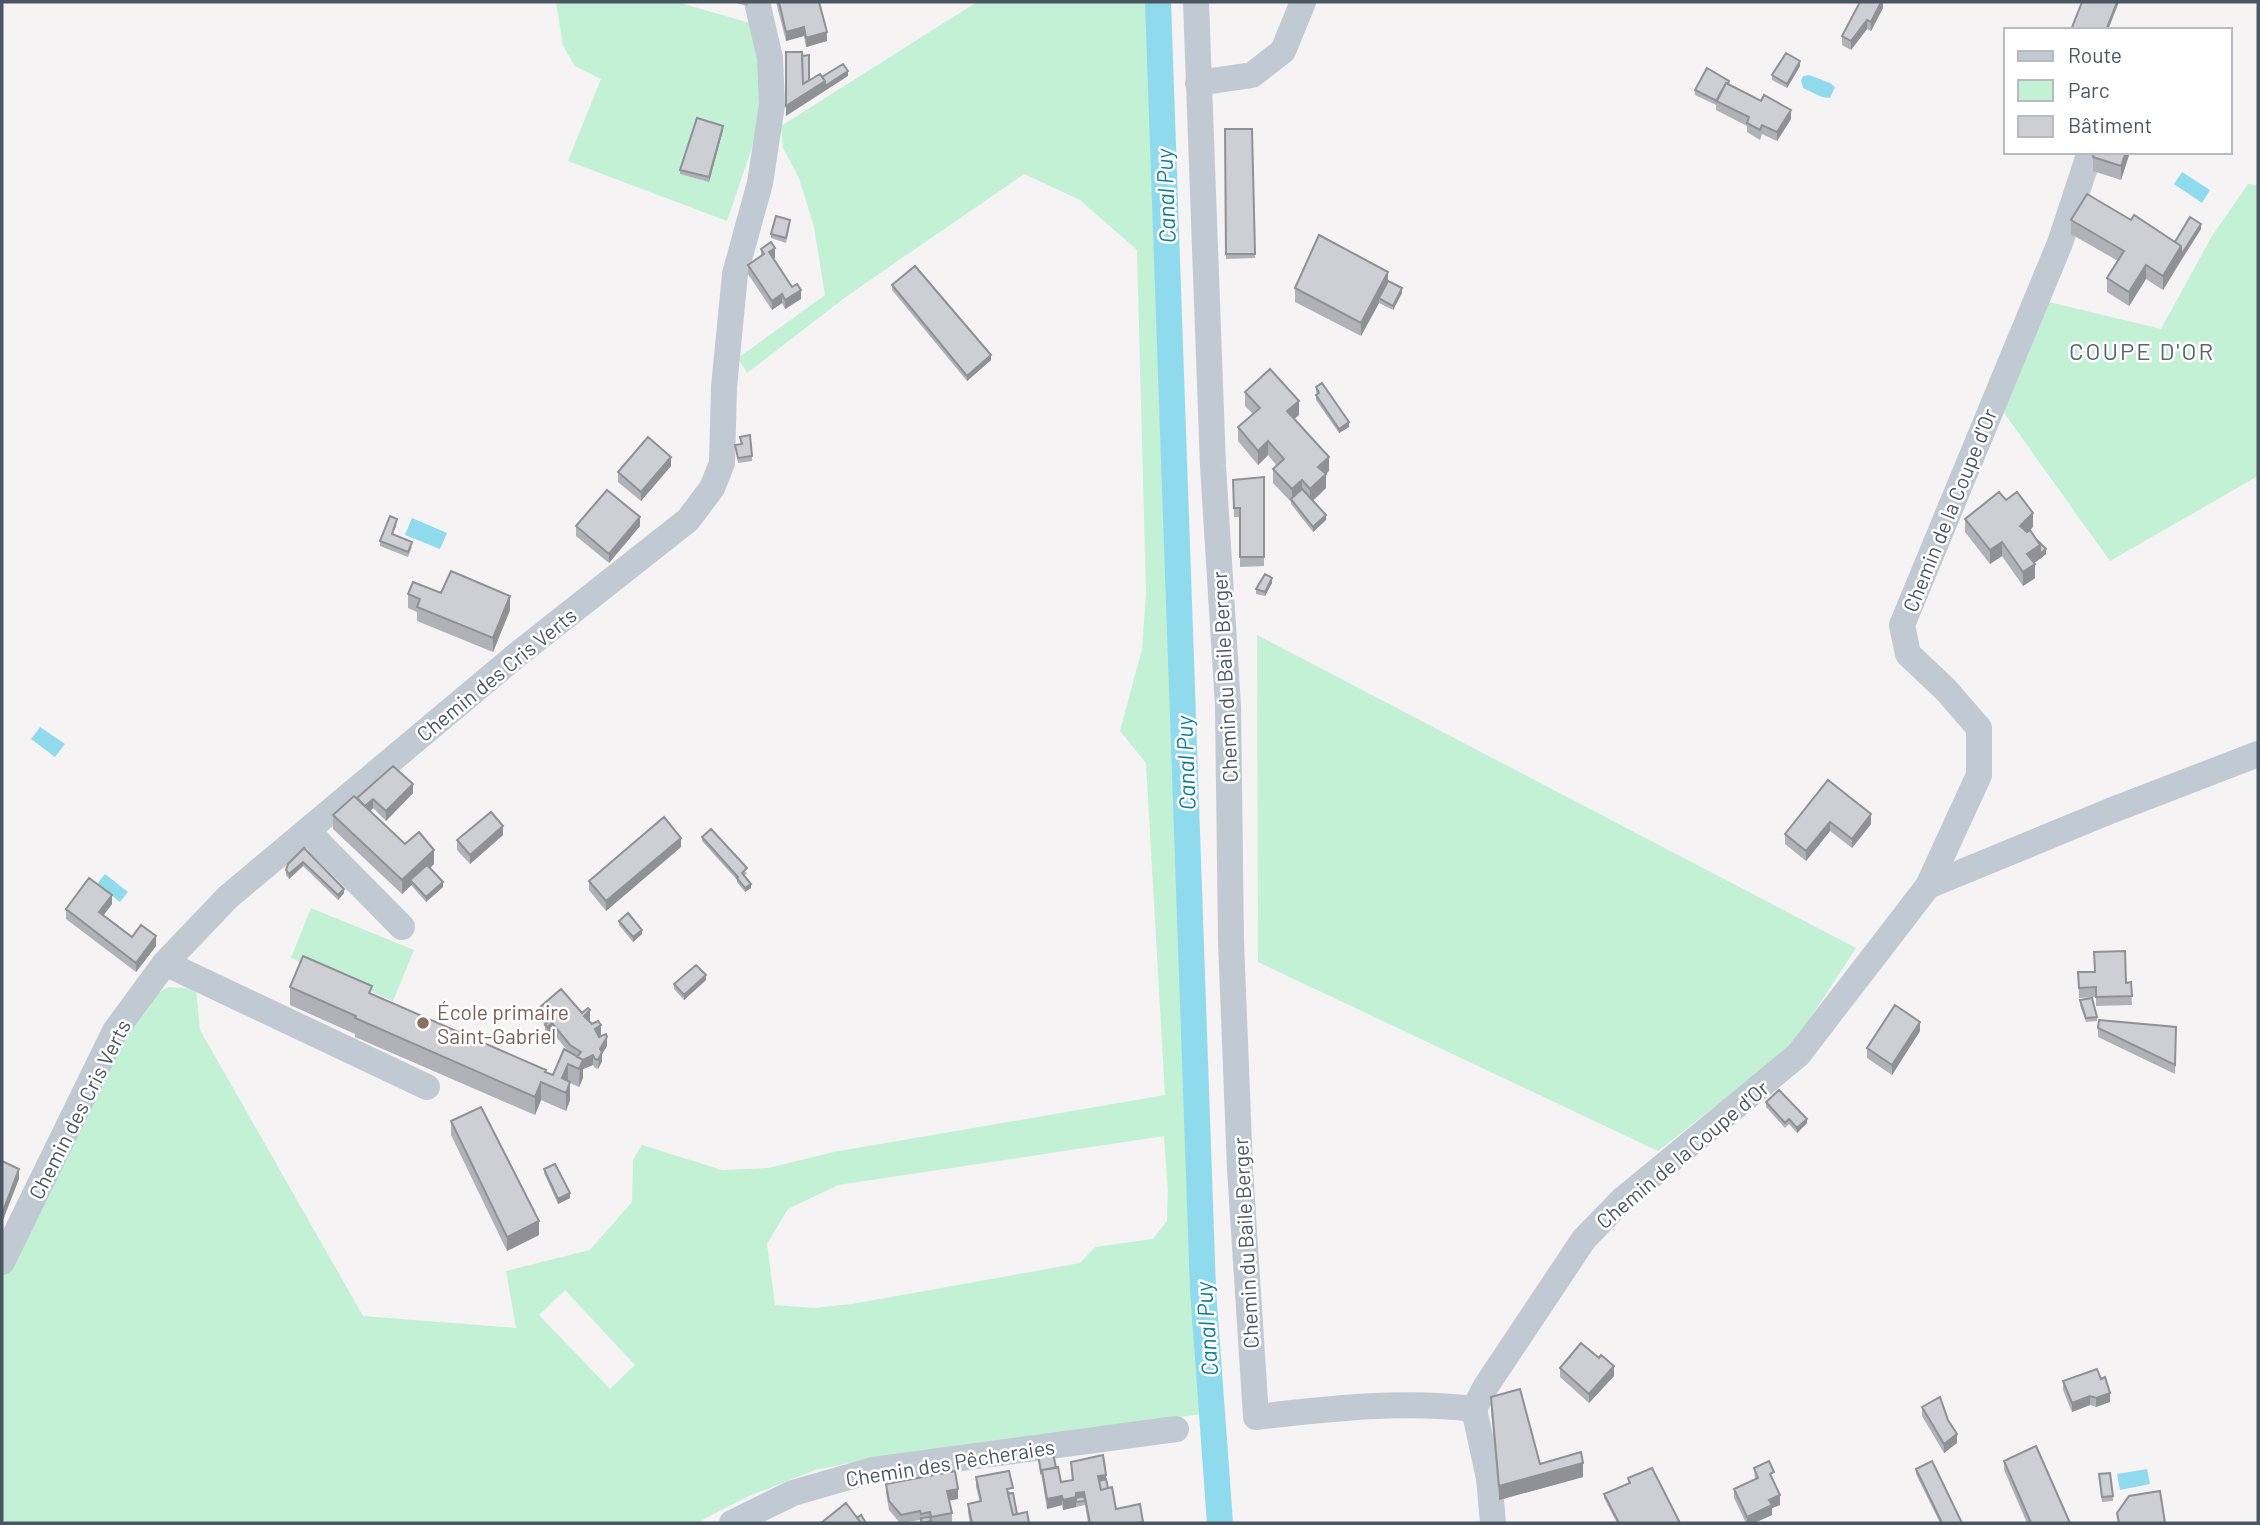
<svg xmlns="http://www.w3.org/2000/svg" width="2260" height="1525" font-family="Barlow,sans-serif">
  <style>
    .green { fill: #c3f1d5; fill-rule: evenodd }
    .water { fill: #90daee }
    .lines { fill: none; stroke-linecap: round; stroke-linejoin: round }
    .canal { stroke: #90daee; stroke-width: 26 }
    .minor { stroke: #c1cad2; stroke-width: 26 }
    .wall { fill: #b0b2b7 }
    .shaded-wall { fill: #909195 }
    .building { fill: #cdcfd5; stroke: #909195; stroke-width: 2 }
    .education-dot { fill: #8d6e63; stroke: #fff; stroke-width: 2.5 }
    .labels { text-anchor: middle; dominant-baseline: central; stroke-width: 5; stroke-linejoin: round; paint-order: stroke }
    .street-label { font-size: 21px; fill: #4a5661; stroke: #fff }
    .education-label { font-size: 21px; fill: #785e54; stroke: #fff; text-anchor: start }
    .water-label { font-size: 23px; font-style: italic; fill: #0c7c9b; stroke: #fff }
    .quarter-label { font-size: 24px; letter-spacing: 2px; fill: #5f6368; stroke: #fff }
  </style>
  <rect width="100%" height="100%" fill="#f5f3f3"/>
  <path class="green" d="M556,2H677L753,24L761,90L758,130L727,221L568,161L601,79L575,66L563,46Z
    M977,2H1153L1202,1414L883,1456L815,1470L749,1496L702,1520L700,1523H2V1278L96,1082L137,1007L168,987L196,989L200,1030L363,1316L516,1328L506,1271L590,1250L632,1202L633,1160L642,1145L722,1170L768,1168L834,1152L1165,1095L1146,763L1120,731L1142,649L1146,594L1137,250L1080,200L1024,174L847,296L747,373L738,358L825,295L814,227L799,178L783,148L781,126ZM1164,1136L1168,1191L1167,1221L1153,1239L1095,1247L1080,1263L852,1304L814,1308L775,1305L767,1244L788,1209L838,1185ZM565,1290L635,1365L610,1389L539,1315Z
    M2248,184L2258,185V476L2110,561L2002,410L2049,302L2161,329L2212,236Z
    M1257,635L1856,948L1792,1046L1658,1151L1258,962Z
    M311,908L414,950L393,1001L291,958Z"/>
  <path class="water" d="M1809,75L1830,83L1835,87L1830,98L1822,97L1803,88L1801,81L1803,76Z
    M2182,172L2210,190L2202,203L2174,184Z
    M412,518L447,533L440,549L405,535Z
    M40,727L65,744L55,757L31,739Z
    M105,874L128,892L120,902L97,884Z
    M2147,1469L2150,1484L2120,1490L2117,1474Z"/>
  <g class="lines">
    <path class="canal" d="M1158,2L1203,1290L1220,1523"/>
    <path class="minor" d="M1196,2L1213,466L1228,706L1231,941L1240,1169L1256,1417C1328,1409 1401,1400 1474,1409
      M1198,83L1252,75L1283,51L1303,2
      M309,830L320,844L402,927
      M1928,886L1979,775V728L1946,690L1908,654L1902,625L2060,243L2090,152
      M165,963L427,1087
      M2,1262L115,1031L165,963L228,897L518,654L688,520L712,488L722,463L724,387L735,274L760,183L772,105L770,58L757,2
      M732,1523L793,1493L873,1470L1176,1429
      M1493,1523L1489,1478L1474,1409L1486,1386L1584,1239L1622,1200L1798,1055L1928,886L2110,811L2258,754"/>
  </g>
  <path class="wall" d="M733,2H748V6Z
    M776,2H819L827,41L806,47L804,36L786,41Z
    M1883,2V8L1871,31L1867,29L1851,50L1842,45V36Z
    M1800,66L1787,88L1772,80V75Z
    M1729,84L1791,119L1777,141L1762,134L1760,140L1747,132V126L1716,110V105L1695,95V90Z
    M1225,129H1252L1255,258L1226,259Z
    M723,130L709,182L680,174V170Z
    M2130,152L2121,180L2093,171V157Z
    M2071,220H2131L2175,242L2201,229L2163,290L2146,279L2129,306L2107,292V278L2118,261L2071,234Z
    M790,224L786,243L771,238V234Z
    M761,249L775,258H774L801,299L785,309L782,303L772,310L748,274V265L761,256Z
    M1388,281L1402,293L1393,310L1379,303L1361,336L1295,302V288Z
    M892,285L991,360L967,381L892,290Z
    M1316,387L1349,427L1339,433L1316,400V395L1317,394L1316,392Z
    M1245,392L1299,415L1294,419L1329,471L1326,474V488L1313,501L1326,520L1313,532L1291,504V502L1273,483V469L1277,466L1268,455L1258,465L1238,441V427L1253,414L1245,406Z
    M740,437L752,456V461L738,463L735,445L741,444Z
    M671,466L641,501L618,482V472Z
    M1264,477V566L1240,567V517H1234L1233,480Z
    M2006,500L2033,527L2030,530L2046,554L2034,563L2035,578L2023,586L2002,556L1990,564L1965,532V519Z
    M397,524L393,534L412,547L408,557L380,546V541Z
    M576,526H640L609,563L576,536Z
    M1272,583L1265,596L1256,594V589Z
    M408,594L510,610L493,652L417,621V612L408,608Z
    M1828,780L1871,824L1852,848L1830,831L1806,861L1785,844V834Z
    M413,793L386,821L373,808L370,811L405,844L434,864L430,868L443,887L426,902L411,885L402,894L333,829V815L357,798Z
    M503,835L470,864L457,850V840Z
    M702,837L747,873L744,876L751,888L745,892L737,882V880L702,841Z
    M681,847L606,911L589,890V881Z
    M304,848L344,893L338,900L303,866L289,879L286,875V870Z
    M112,904L104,915L132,937L156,946L136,972L66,919V909Z
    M619,921L642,934L633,942L619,925Z
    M2078,972L2126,983L2131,982L2132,1005L2096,1006V997L2079,998Z
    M706,980L684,1000L674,989V984Z
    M290,987L372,994L553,1075L567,1050L552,1032L547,1036L545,1034V1025L539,1018V1008L582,1013L590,1020L589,1021L601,1035L599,1036L607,1046L602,1054V1061L598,1069L595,1068L593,1065L583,1069V1078L579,1087L570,1083V1100L566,1111L541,1100L535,1115L355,1037V1034L290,1005Z
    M2080,1000L2097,1017V1021L2086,1022L2080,1005Z
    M2176,1027L2175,1074L2098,1037V1028Z
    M1920,1031L1892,1075L1867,1058V1048Z
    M1766,1102L1807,1123L1797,1133L1789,1124L1785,1128L1766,1107Z
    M451,1121L539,1235L507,1251L451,1135Z
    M544,1169L570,1198L558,1204L544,1173Z
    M1599,1358L1614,1376L1589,1403L1560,1377V1368Z
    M2063,1381L2110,1402L2096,1407L2090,1405L2072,1412L2063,1390Z
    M1491,1397L1540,1464L1583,1477L1499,1500L1491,1411Z
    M1922,1407L1957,1443L1944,1453L1922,1416Z
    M1038,1455L1056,1468L1061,1482L1072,1480L1071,1462L1106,1479L1108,1488L1116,1509L1140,1504L1143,1523H1088L1085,1505L1063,1510L1062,1505L1047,1509Z
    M2004,1461L2070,1523H2027L2004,1470Z
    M1754,1468L1773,1482L1780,1505L1772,1508V1515L1754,1523H1746L1734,1498V1489L1755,1479Z
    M1916,1469L1962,1523H1940L1916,1474Z
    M2099,1474L2113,1496V1501L2102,1502Z
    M976,1477L1013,1493L1017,1514L1029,1523H970L968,1513V1504L980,1502L976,1487Z
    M1628,1478L1680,1523H1617L1604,1498V1494L1629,1484Z
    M886,1484L958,1499L949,1500L952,1513V1522L921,1523L920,1520L900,1523L889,1510L886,1493Z"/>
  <path class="shaded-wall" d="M1881,2H1883V8L1871,31V22Z
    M2117,2H2119L2108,30H2106Z
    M1867,20V29L1851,50V41Z
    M804,27V36L786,41V32Z
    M827,32V41L806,47V38Z
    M1800,61V66L1787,88V84Z
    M848,71V76L786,116V106L825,81Z
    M1791,110V119L1777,141V132Z
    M723,126V130L709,182V177Z
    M2126,152H2130L2121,180V166Z
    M2201,224V229L2181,260V255Z
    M2181,246V260L2163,290V276Z
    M775,248V258L769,261V252Z
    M2146,265V279L2129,306V292Z
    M1388,272V286L1379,298V303L1361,336V323Z
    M1402,288V293L1393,310V306Z
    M801,290V299L785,309V300Z
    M782,294V303L772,310V301Z
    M991,355V360L967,381V376Z
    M1299,401V415L1287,425V411Z
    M1349,422V427L1339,433V429Z
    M1268,441V455L1258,465V451Z
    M671,457V466L641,501V492Z
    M1329,457V471L1318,481V467Z
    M1326,474V488L1310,503V489Z
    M1302,480V494L1292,501V489Z
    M2033,513V527L2022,537L2020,526Z
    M1326,515V520L1313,532V527Z
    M640,517V526L609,563V554Z
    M2002,542V556L1990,564V550Z
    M2040,545V559L2027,568V554Z
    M2046,549V554L2040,559V554Z
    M2035,564V578L2023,586V572Z
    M1272,578V583L1265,596V592Z
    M510,596V610L493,652V638Z
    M413,784V793L386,821V811Z
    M373,799V808L363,818V809Z
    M1871,814V824L1852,848V839Z
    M1830,822V831L1806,861V851Z
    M503,826V835L470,864V855Z
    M681,838V847L606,911V901Z
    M434,850V864L402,894V880Z
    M303,862V866L289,879V874Z
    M443,882V887L426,902V897Z
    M751,884V888L745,892V888Z
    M344,889V893L338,900V895Z
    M112,895V904L99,921V912Z
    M642,930V934L633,942V937Z
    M156,936V946L136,972V963Z
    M706,975V980L684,1000V995Z
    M590,1010V1020L584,1025V1016Z
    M1920,1022V1031L1892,1075V1065Z
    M552,1023V1032L547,1036V1027Z
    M601,1025V1035L595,1038V1029Z
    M607,1037V1046L602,1054V1061L598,1069L600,1049Z
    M593,1055V1065L583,1069V1078L579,1087L580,1061Z
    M568,1064V1082L562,1078Z
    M541,1082V1100L535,1115V1097Z
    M570,1082V1100L566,1111V1093Z
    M1807,1119V1123L1797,1133V1128Z
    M19,1169V1179L3,1220V1211Z
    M570,1193V1198L558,1204V1199Z
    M539,1221V1235L507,1251V1237Z
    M1614,1366V1376L1589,1403V1394Z
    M2110,1393V1402L2096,1407V1398Z
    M2090,1396V1405L2072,1412V1403Z
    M1957,1434V1443L1944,1453V1444Z
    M1583,1463V1477L1499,1500V1486Z
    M1106,1475V1484L1099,1486L1098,1476Z
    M958,1489V1499L947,1501V1491Z
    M1084,1492V1501L1076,1502V1507L1063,1510V1500L1076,1493Z
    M1780,1495V1505L1772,1508V1515L1754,1523H1747V1517L1769,1500Z
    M1062,1496V1505L1047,1509V1499Z"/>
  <path class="building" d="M779,2H819L827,32L806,38L804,27L786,32Z
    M1860,2H1881L1871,22L1867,20L1851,41L1842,36Z
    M2082,2H2117L2106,30H2071Z
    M786,52H802L803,84L820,74L825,81L786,106Z
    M1786,53L1800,61L1787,84L1772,75Z
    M809,55V80L803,84L802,56Z
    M843,64L848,71L825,86V81L822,77Z
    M1707,68L1729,81L1728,84L1726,83L1717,101L1695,90Z
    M1726,83L1761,101L1764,95L1791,110L1777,132L1762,125L1760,130L1747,123L1749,117L1716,101Z
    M697,118L723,126L709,177L680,170Z
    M1225,129H1252L1255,254H1226Z
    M2094,152H2126L2121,166L2093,157Z
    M2087,194L2131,220L2134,215L2181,246L2163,276L2146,265L2129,292L2107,278L2124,251L2071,220Z
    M776,216L790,220L786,238L771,234Z
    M2190,217L2201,224L2181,255V246L2175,242Z
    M1319,235L1388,272L1361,323L1295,288Z
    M771,242L775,248L769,252L792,287L797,284L801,290L785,300L782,294L772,301L748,265L764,254L761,249Z
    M915,266L991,355L967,376L892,285Z
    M1388,281L1402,288L1393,306L1379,298Z
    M1270,369L1299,401L1287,411L1329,457L1318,467L1326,474L1310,489L1302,480L1292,489L1273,469L1284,459L1268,441L1258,451L1238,427L1260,408L1245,392Z
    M1322,383L1349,422L1339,429L1316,395L1319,393L1316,387Z
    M750,435L752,456L738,458L735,445L742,444L740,437Z
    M648,437L671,457L641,492L618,472Z
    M1264,477V557H1240V508H1234L1233,480Z
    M1302,489L1326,515L1313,527L1291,499Z
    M607,490L640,517L609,554L576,526Z
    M1999,492L2006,500L2017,492L2033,513L2020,526L2027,532L2030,530L2040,545L2027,554L2035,564L2023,572L2002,542L1990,550L1965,519Z
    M390,516L397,519L392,534L412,542L408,552L380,541Z
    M2037,540L2046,549L2040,554V545Z
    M451,571L510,596L493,638L417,607L420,599L408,594L413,582L441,593Z
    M1265,574L1272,578L1265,592L1256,589Z
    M393,766L413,784L386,811L373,799L365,806L357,798Z
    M1828,780L1871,814L1852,839L1830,822L1806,851L1785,834Z
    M354,796L405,844L419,832L434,850L402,880L333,815Z
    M491,812L503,826L470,855L457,840Z
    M664,817L681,838L606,901L589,881Z
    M711,829L747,868L742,873L751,884L745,888L737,878L738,877L702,837Z
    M304,848L344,889L338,895L303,862L289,874L286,870L288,864Z
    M427,865L443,882L426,897L410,880Z
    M89,878L112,895L99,912L132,937L141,925L156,936L136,963L66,909Z
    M628,913L642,930L633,937L619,921Z
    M2125,951L2126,983L2131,982L2132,996L2096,997V987L2079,988L2078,972H2095L2094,952Z
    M303,956L372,986L369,993L546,1070L545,1072L553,1075L564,1049L583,1060L579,1069L568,1064L562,1078L570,1082L566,1093L541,1082L535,1097L355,1018L356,1016L290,987Z
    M696,965L706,975L684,995L674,984Z
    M561,989L582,1013L588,1008L590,1010L584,1016L592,1024L598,1021L601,1025L595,1029L599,1037L606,1034L607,1037L600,1049L602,1052L598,1060L595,1059L593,1055L583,1060L577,1057L581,1052L570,1045L552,1023L547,1027L545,1025L549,1021L539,1008Z
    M2092,998L2097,1017L2086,1018L2080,1000Z
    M1895,1005L1920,1022L1892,1065L1867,1048Z
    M2099,1020L2176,1027L2175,1065L2098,1028Z
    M1779,1090L1807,1119L1797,1128L1789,1119L1785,1123L1766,1102Z
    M481,1107L539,1221L507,1237L451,1121Z
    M2,1161L19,1169L3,1211L2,1210Z
    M555,1164L570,1193L558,1199L544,1169Z
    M1581,1343L1599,1358L1601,1355L1614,1366L1589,1394L1560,1368Z
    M2097,1369L2101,1379L2105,1377L2110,1393L2096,1398L2090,1396L2072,1403L2063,1381Z
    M1520,1389L1540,1464L1581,1452L1583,1463L1499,1486L1491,1397Z
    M1940,1397L1948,1420L1957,1434L1944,1444L1922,1407Z
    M2036,1446L2070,1523H2031L2004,1461Z
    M1053,1453L1056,1468L1042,1470L1041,1472L1038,1455Z
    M1103,1455L1106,1475L1098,1476L1101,1490L1112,1487L1116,1509L1140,1504L1143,1522L1137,1523H1090L1084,1492L1076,1493V1497L1063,1500L1062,1496L1047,1499L1042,1470L1058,1467L1061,1482L1073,1480L1071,1462Z
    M1769,1461L1774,1472L1770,1474L1780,1495L1769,1500L1772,1505L1747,1517L1734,1489L1758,1478L1754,1468Z
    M1932,1461L1962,1523H1942L1916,1469Z
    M1652,1468L1680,1523H1619L1604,1494L1630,1483L1628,1478Z
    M955,1471L958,1489L947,1491L952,1513L931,1517L930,1512L921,1514L920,1511L901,1515L889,1501L886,1484Z
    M1009,1471L1013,1488L1007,1489L1013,1515L1027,1512L1029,1523H972L968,1504L981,1501L976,1477Z
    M2110,1473L2113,1496L2102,1497L2099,1474Z
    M1106,1479L1108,1488L1101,1490L1099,1481Z
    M2160,1491L2165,1523H2119L2117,1513L2129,1496Z
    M1013,1493L1017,1514L1013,1515L1008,1494Z
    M1084,1496L1085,1501L1076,1502V1498Z
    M846,1503L861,1523H821Z
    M861,1515L866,1523H861L857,1518Z
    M930,1517L931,1521L922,1523L921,1518Z"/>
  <circle class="education-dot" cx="423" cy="1023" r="7"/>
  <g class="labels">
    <g class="street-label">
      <text transform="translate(1949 510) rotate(-68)">Chemin de la Coupe d'Or</text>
      <text transform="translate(496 674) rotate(-39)">Chemin des Cris Verts</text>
      <text transform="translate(1224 677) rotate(-93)">Chemin du Baile Berger</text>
      <text transform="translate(79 1109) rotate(-63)">Chemin des Cris Verts</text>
      <text transform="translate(1682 1154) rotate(-40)">Chemin de la Coupe d'Or</text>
      <text transform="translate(1245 1243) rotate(-93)">Chemin du Baile Berger</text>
      <text transform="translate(950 1462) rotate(-9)">Chemin des Pêcheraies</text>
    </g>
    <g class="education-label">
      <text x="437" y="1011">École primaire<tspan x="437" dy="24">Saint-Gabriel</tspan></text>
    </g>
    <g class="water-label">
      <text transform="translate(1165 196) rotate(-92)">Canal Puy</text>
      <text transform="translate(1185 763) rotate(-92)">Canal Puy</text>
      <text transform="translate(1206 1329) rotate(-94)">Canal Puy</text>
    </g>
    <g class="quarter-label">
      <text x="2142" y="350">COUPE D'OR</text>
    </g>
  </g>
  <rect width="2260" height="1525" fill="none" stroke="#4a5661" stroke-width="7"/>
  <rect x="2004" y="28" width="228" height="126" fill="#ffffff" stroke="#b7bbc0" stroke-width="2"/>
  <rect x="2018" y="51" width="35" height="10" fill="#c1cad2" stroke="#b7bbc0" stroke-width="2"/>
  <text x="2068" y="63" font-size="21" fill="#4a5661">Route</text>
  <rect x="2018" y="80" width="35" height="21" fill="#c3f1d5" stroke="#b7bbc0" stroke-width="2"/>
  <text x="2068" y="98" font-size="21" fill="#4a5661">Parc</text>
  <rect x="2018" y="116" width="35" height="21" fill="#cdcfd5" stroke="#b7bbc0" stroke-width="2"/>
  <text x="2068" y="133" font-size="21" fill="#4a5661">Bâtiment</text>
</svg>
